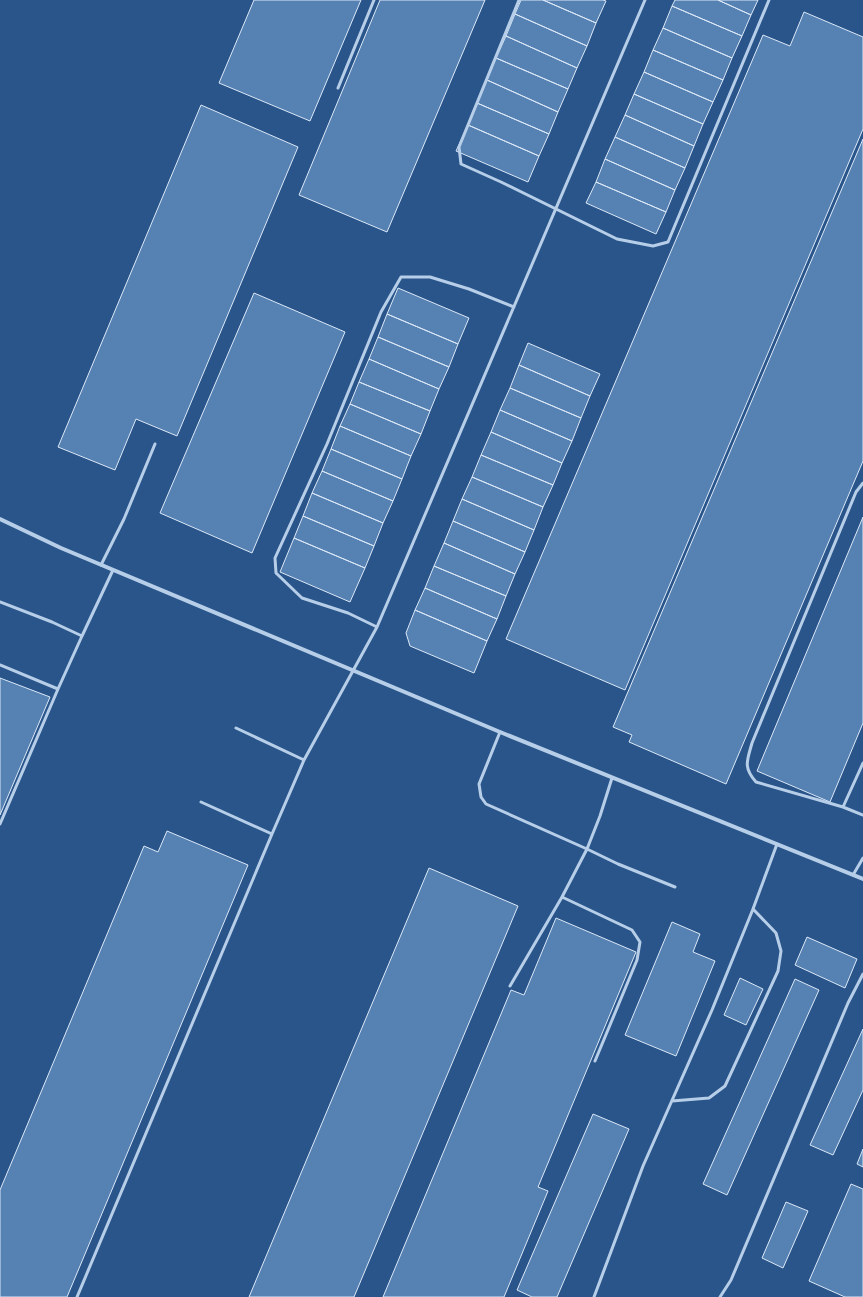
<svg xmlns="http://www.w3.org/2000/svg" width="863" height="1297" font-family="'DM Sans',sans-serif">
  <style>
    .building { fill: #5681b3; stroke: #dbe8f7 }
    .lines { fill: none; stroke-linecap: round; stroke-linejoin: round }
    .lane { stroke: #b7cee9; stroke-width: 3 }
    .street { stroke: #b7cee9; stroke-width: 4 }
  </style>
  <rect width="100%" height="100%" fill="#29558a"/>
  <path class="building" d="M254,0H361L310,121L219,83Z
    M380,0H485L387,232L299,195Z
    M521,0H543L596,23L587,46L515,14Z
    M543,0H603L606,1L596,23Z
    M675,0H718L751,15L742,36L672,6Z
    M718,0H758L751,15Z
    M672,6L742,36L732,58L663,28Z
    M804,12L863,37V129L625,690L506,639L763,35L790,46Z
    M515,14L587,46L577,68L506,36Z
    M663,28L732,58L723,80L653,50Z
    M506,36L577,68L568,89L496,58Z
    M653,50L723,80L713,102L644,72Z
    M496,58L568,89L558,112L487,80Z
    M644,72L713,102L703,124L634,94Z
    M487,80L558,112L549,134L477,103Z
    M634,94L703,124L694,146L625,115Z
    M477,103L549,134L539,156L468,125Z
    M201,105L298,147L177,436L136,419L115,470L58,447Z
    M625,115L694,146L685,168L615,137Z
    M468,125L539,156L528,182L456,151Z
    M615,137L685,168L675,190L605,159Z
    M863,139V461L726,784L629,742L632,735L613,727Z
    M605,159L675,190L666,212L596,182Z
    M596,182L666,212L656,234L586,203Z
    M398,288L469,318L458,344L387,314Z
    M254,293L345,332L252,553L160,513Z
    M387,314L458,344L449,367L378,337Z
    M378,337L449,367L439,389L369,359Z
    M528,343L600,374L590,396L519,365Z
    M369,359L439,389L430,411L359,382Z
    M519,365L590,396L581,418L510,388Z
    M359,382L430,411L421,434L350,404Z
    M510,388L581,418L572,441L500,410Z
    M350,404L421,434L411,456L340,426Z
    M500,410L572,441L562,463L491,432Z
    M340,426L411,456L402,479L331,449Z
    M491,432L562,463L553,485L481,455Z
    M331,449L402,479L393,501L322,471Z
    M481,455L553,485L543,507L472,477Z
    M322,471L393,501L383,523L312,493Z
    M472,477L543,507L534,530L462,499Z
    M312,493L383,523L374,546L303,516Z
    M462,499L534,530L525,552L453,521Z
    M303,516L374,546L365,568L294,538Z
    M863,517V723L830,802L757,771Z
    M453,521L525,552L515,574L444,543Z
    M294,538L365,568L350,602L280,572Z
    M444,543L515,574L506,596L434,566Z
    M434,566L506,596L497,619L425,588Z
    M425,588L497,619L487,641L415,610Z
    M415,610L487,641L474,673L410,646L406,633Z
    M0,678L50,697L0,815Z
    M167,831L248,865L67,1297H0V1190L144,846L158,852Z
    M429,868L518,906L354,1297H249Z
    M556,918L636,952L538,1187L548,1191L504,1297H383L511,990L524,995Z
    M672,922L700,934L693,952L715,961L676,1056L625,1035Z
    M807,937L857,959L845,988L795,965Z
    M740,978L763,989L746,1025L724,1015Z
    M795,979L819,990L727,1195L703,1184Z
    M863,1029V1090L833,1155L810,1145Z
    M593,1114L629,1129L557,1297H532L517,1290Z
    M863,1149V1167L857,1164Z
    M851,1184L863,1189V1297H845L809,1281Z
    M786,1202L808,1211L783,1268L762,1258Z"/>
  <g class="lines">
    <path class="lane" d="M519,0L459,147L461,164L501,182L617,239L653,246L668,242L769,0
      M338,88L374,0
      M863,483L856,492L752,743C747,761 743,767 756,782L843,807L863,815
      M101,565L124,519L155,444
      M0,602L52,622L82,636L113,570
      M377,627L348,613L302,598L276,573L275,558L327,444L381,312L401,277H430L469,289L514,307
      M0,665L58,689L82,636
      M236,728L304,760
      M500,732L479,784L481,797L486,804L587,849L562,897L510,986
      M612,778L600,816L587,849L618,864L675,887
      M201,802L272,834
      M843,807L863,763
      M0,824L58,689
      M853,875L863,858
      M562,897L632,930L640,942L637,960L595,1061
      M672,1101L709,1098L725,1086L778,971L781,951L776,933L753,909
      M77,1297L272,834L304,760L377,627L645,0
      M594,1297L643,1166L712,1010L753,909L777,844
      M720,1297L731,1280L848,1003L863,974"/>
    <path class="street" d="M0,519L61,548L500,732L863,879"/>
  </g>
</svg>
